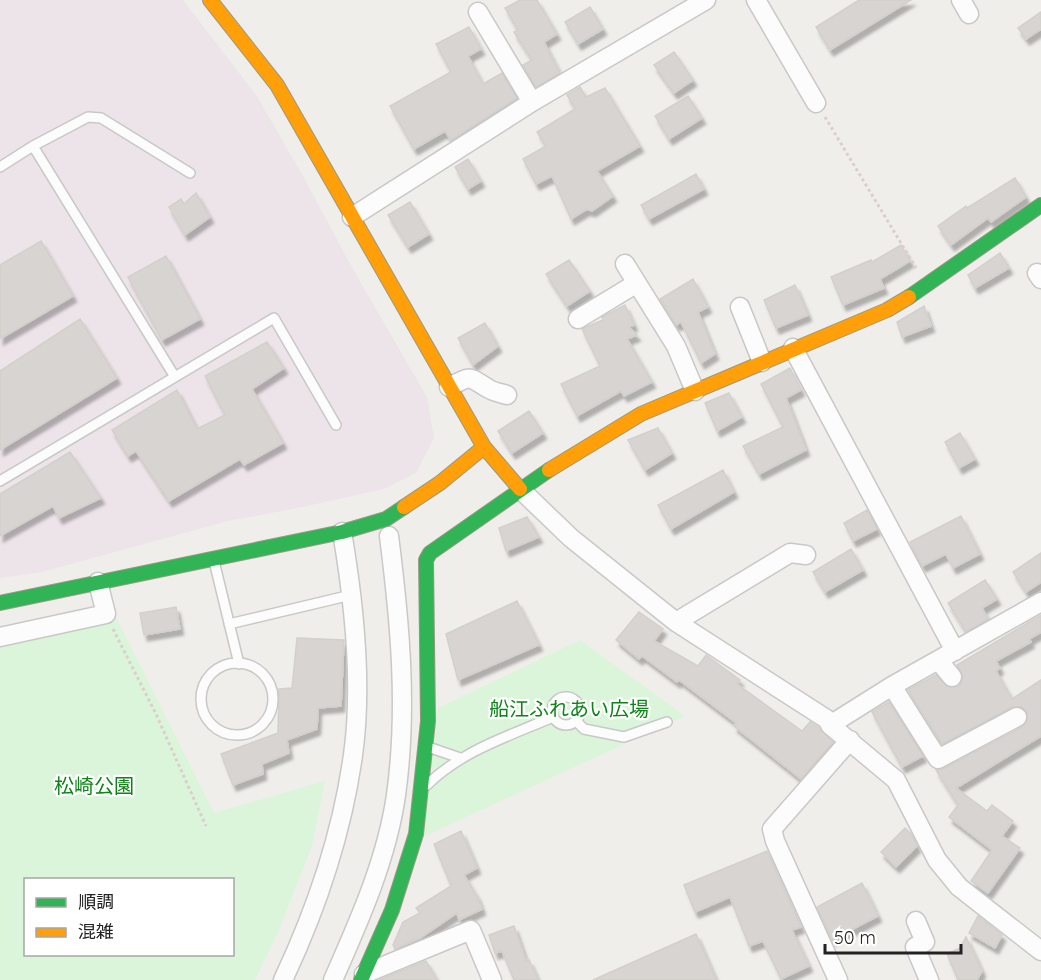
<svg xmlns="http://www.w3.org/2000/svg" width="1041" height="980" font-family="Quicksand,'Noto Sans JP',sans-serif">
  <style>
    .industrial { fill: #ede4e9 }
    .park { fill: #daf5da; fill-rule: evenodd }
    .building { fill: #d7d4d2; stroke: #d3d0cc; stroke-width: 1.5; filter: url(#shadow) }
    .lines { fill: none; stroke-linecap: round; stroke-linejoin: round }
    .lane-casing { stroke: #c9c8c7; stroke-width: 12 }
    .street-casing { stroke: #c9c8c7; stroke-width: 21 }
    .fast-casing { stroke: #999a82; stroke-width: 16 }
    .slow-casing { stroke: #999a82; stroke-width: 16 }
    .path { stroke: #dccecd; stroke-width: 3; stroke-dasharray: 3 3; stroke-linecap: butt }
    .lane { stroke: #fdfcfc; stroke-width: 9 }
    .street { stroke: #fdfcfc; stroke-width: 18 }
    .fast { stroke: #30b455; stroke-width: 14 }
    .slow { stroke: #ff9f0a; stroke-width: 14 }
    .labels { text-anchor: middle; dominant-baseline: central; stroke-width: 4.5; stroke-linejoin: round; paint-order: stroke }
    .park-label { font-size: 20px; fill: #0c8416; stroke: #fff }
  </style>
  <defs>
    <filter id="shadow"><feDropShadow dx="3.5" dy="6" stdDeviation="1.5" flood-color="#0004"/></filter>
  </defs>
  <rect width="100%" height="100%" fill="#f0eeeb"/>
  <path class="industrial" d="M0,0H183L257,96L303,176L354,271L427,397L434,438L416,473L384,489L298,508L228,521L42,572L0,578Z"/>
  <path class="park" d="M113,611L214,813L325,781L312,846L279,930L255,980H0V641ZM26,880H232V954H26Z
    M580,640L685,716L423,837L438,708Z"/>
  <path class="building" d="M520,0H537L557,34L544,42L560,73L536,87L523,65L532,60L514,32L518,30L505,8Z
    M859,0H911L830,50L816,27Z
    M590,7L603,29L578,44L565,22Z
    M1041,12V29L1026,39L1018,28Z
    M469,27L481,49L468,56L483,84L502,73L517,98L451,140L445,131L414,149L390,106L451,72L436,44Z
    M674,52L693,80L674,93L654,65Z
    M580,87L586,97L605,88L640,146L597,171L613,196L592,211L587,209L571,219L552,176L536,184L523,159L546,146L537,132L575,109L567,95Z
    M688,96L702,118L669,139L655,116Z
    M468,159L481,181L468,189L455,167Z
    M696,174L704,189L649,219L641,205Z
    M1015,178L1026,197L991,222L988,218L951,245L938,226L966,206L967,208Z
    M196,193L210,217L185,235L169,207L181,199L184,204Z
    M410,202L429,234L408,247L388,215Z
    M41,241L73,296L0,339V265Z
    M901,245L910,261L880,279L884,288L843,305L831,277L871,260L872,262Z
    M1000,253L1009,268L975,288L968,275Z
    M166,256L200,319L162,340L128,277Z
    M569,260L590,291L567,306L546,274Z
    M693,279L708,307L698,312L715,354L701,363L681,322L676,325L660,299Z
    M795,285L808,315L776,328L764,300Z
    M625,305L634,325L629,327L637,335L627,339L652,382L624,396L621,391L577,416L561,384L600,366L582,329L603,320L602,317Z
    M924,306L931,326L902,337L897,322Z
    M80,319L117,378L0,450V371Z
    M485,323L498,346L473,365L458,338Z
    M267,342L284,368L252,389L283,443L244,465L240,459L169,501L136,451L128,456L112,430L177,390L197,429L225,415L205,376Z
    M790,368L801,390L786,398L806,450L759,474L743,446L783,427L761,384Z
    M729,393L742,417L717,431L705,403Z
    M529,411L543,433L512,453L498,431Z
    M658,428L672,453L645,470L628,440Z
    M960,433L975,459L959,468L945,442Z
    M70,452L101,498L59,518L53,506L0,536V494Z
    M723,470L734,492L671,529L658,505Z
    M867,510L877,529L853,541L844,523Z
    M961,516L980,554L953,568L946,554L922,566L910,542Z
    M527,517L539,537L506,551L499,528Z
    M851,549L863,570L825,592L813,572Z
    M1041,553V582L1026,592L1013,572Z
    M985,580L997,599L982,608L988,619L966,632L948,603Z
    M517,601L539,645L458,680L446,634Z
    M176,607L180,629L144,635L140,613Z
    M639,612L663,629L654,641L698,666L706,655L740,680L737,684L802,731L810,722L819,728L833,742L801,779L734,726L736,723L679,680L677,682L642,656L639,659L616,640Z
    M1041,615V632L1029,639L1031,642L996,661L1000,668L996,671L1012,699L1041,680V736L956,788L987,811L992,805L1013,821L1002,836L1020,848L988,893L971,881L992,850L949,817L958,805L936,770L943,769L1022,727L1027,722V712L1022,707H1012L942,744L908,690L936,675L948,687L959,686L962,681L963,676L957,665Z
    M297,638L344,640L341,706L318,708L317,729L287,740L289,753L262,764L263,774L233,785L221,754L278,733L279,689L292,688Z
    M889,702L923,756L902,767L872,712Z
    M905,828L911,834L917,846L896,867L881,852Z
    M461,831L477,868L464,875L477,896L482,909L459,920L457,913L420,938L395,949L393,945L403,922L420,913L416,908L451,886L434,844Z
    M767,851L801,927L792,930L809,966L781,979L763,941L749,946L730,897L695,912L684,885Z
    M862,883L878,916L832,940L817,907Z
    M978,916L1002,935L995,948L969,933Z
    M514,926L526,961L529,960L538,980H514L502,951L495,953L489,935Z
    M696,934L716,980H593Z
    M966,937L982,971L977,980H958L947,954L960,948Z
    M426,961L437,980H379Z"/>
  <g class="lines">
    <g class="lane-casing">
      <path id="lane" d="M33,146L175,377
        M0,167L33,146L88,117L101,118L190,173
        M0,481L274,318L336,425
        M214,561L239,664
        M229,624L351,595
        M201 699a36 36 0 1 1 72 0a36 36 0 1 1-72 0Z
        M552 711a14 14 0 1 1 28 0a14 14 0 1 1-28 0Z
        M576,721L584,729L624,737L667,722
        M428,747L460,758
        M427,785C461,751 509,736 553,717"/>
    </g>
    <g class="street-casing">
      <path id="street" d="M756,0L816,103
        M961,0L969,14
        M478,12L532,102
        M352,217L532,102L706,0
        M625,264L676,346L695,391
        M1037,273L1041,279
        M740,307L762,362
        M578,319L637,283
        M793,348L955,651
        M449,387C473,374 468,377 489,389C494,392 501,393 507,395
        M520,489L571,538L676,622L828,720L830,725L896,780L937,860L959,887L1041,951
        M676,622L790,553L806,555
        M0,637L106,614L98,582
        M938,660L952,677
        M892,686L938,759L1017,717
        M830,725L892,686L1041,602
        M916,921L925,942L915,947L929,980
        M364,974L471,930L492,980
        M283,980C317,908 342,834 353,755C363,684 354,602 342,532
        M333,980C359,921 387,859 396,795C408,709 400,622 389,536
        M838,980L775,841L772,829L850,740"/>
    </g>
    <g class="fast-casing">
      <path id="fast" d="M909,297L1041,205
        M0,603L342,532L386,519L404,507
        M361,980L392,910L416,834L428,721L426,560L430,553L549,470"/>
    </g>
    <g class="slow-casing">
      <path id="slow" d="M210,0L277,85L484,447L520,489
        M549,470L641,414L887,310L909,297
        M404,507L440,483L484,447"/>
    </g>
    <path class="path" d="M825,117L916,268
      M113,629L156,714L206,826"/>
    <use href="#lane" class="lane"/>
    <use href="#street" class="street"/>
    <use href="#fast" class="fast"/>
    <use href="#slow" class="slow"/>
  </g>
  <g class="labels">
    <g class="park-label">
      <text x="569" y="708">船江ふれあい広場</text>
      <text x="94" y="785">松崎公園</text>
    </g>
  </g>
  <rect x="24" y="878" width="210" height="78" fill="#ffffff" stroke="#a7a7a7" stroke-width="1.5"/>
  <rect x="36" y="898" width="30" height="9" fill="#30b455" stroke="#a7a7a7" stroke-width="1.5"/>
  <text x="78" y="908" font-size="18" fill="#222222">順調</text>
  <rect x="36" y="928" width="30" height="9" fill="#ff9f0a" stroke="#a7a7a7" stroke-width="1.5"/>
  <text x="78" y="938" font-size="18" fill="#222222">混雑</text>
  <path d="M825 944v9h136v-9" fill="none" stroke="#222222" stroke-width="3"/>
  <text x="834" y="944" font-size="18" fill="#222222" stroke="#ffffff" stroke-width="4.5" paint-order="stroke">50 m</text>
</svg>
